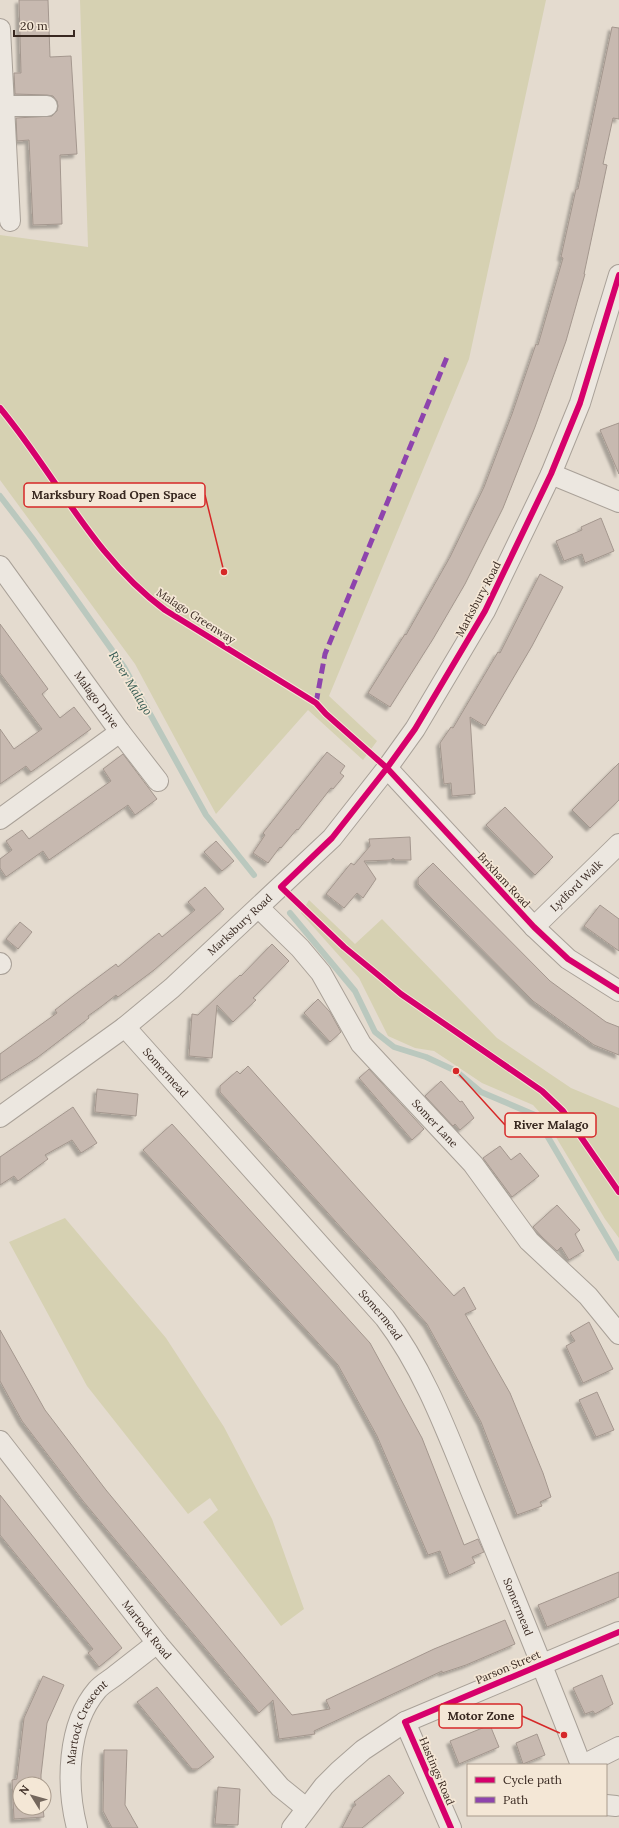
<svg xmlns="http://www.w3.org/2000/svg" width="619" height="1828" font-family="Lora,serif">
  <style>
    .green { fill: #d6d1b2 }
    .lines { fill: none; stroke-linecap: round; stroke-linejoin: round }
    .stream { stroke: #bac8be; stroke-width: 6 }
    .building { fill: #c7b9b0; stroke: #a4978e; filter: url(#shadow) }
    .minor-casing { stroke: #a9a198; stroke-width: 22 }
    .minor { stroke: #ece7e0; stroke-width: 20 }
    .quiet { stroke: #8e44ad; stroke-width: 5; stroke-dasharray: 10 5; stroke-linecap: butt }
    .cycleway-casing { stroke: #f4e7d6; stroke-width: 8 }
    .cycleway { stroke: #d6006c; stroke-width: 6 }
    .labels { text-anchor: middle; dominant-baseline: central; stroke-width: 3.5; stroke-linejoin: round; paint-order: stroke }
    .street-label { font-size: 11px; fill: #382820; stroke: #f4e7d6 }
    .water-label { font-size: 12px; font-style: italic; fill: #30574f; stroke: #f4e7d6 }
    .leader { fill: none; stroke: #d62828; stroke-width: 1.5 }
    .callout-dot { fill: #d62828; stroke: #f4e7d6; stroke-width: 1.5 }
    .callout { fill: #f4e7d6; stroke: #d62828; stroke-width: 1.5 }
    .callout-label { font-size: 12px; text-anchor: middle; font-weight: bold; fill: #382820 }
  </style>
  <defs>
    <filter id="shadow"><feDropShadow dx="-3.5" dy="3.5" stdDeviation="1" flood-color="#0004"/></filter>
  </defs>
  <rect width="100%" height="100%" fill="#e4dbcf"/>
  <path class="green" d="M80,0H546L469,359L329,696L377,741L363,760L308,710L216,814L135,664L0,480V235L88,247Z
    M309,900L355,944L382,919L497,1038L571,1088L619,1108V1238L605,1219L544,1117L533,1105L482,1083L434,1051L415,1048L388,1036L359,978L301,913Z
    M65,1218L166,1338L224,1427L272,1519L304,1609L281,1626L203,1522L218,1510L210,1498L188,1514L87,1386L9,1242Z"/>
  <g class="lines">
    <path class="stream" d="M0,496L33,539L124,667L206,815L254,875
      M290,913L355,991L375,1032L394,1047L426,1057L456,1071L481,1092L535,1115L619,1258"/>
  </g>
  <path class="building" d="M19,0H48L50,57L71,56L77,154L60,155L62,224L33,225L29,140L17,141L16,118L52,116L57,111L58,106L57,101L53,96L47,95L15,94L14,73H21Z
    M612,27L619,28V119L613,118L603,164L607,165L584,274H585L566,341L535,427L503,508L465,584L433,639L390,707L368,693L405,634L406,635L450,557L484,487L512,414L536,344L538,345L563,258L561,257L576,189H578Z
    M619,423V474L600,430Z
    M601,518L614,551L585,563L582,554L564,561L556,541L582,530L581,527Z
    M540,574L563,587L532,646L485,726L470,717L475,794L452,796L451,783L444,784L440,743L451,727L453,728L498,652L500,653Z
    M0,624L48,689L42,694L60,718L74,707L91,729L31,772L26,766L0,784V729L14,749L42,729L0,673Z
    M327,752L345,766L340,773L344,776L333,789L331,788L298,830L297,829L281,848L280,847L268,863L253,853L265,835L263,833Z
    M123,754L157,799L135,815L128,805L49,860L43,851L6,877L0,868V859L12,850L6,841L22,830L29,839L111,781L103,769Z
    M619,763V800L590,828L572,810Z
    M505,807L553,857L535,875L486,825Z
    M410,837L411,860H395L393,858L391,860L364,861L376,879L363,898L357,893L344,908L326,894L351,863L354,865L370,846L369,839Z
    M216,841L234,861L222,871L204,852Z
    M433,863L550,981L606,1022L619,1027V1055L594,1045L533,1001L433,900L418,884V878Z
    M205,887L224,909L154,970L118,997L116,995L102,1006L88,1016L89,1018L38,1057L0,1081V1054L57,1013L55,1010L73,996L116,964L118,967L159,933L162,937L195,910L188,902Z
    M600,905L619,919V951L584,926Z
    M20,922L32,932L18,949L6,939Z
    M272,944L289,961L253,998L256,1000L233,1022L217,1005L212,1058L189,1056L192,1014L198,1015L240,975L241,976Z
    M318,999L330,1012L341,1032L330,1042L304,1013Z
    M248,1066L454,1296L464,1287L476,1309L465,1314L510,1393L543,1473L551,1497L540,1502L542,1506L517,1515L481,1422L427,1324L220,1092V1086L237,1071L240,1074Z
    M369,1069L424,1129L412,1140L359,1078Z
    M441,1081L460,1102L462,1101L474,1118L460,1130L455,1124L453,1126L425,1096Z
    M97,1089L138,1094L136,1116L95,1112Z
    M73,1107L97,1143L81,1153L72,1140L45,1155L48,1159L18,1181L14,1176L0,1185V1157Z
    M172,1124L370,1343L422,1438L464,1545L478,1539L484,1552L472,1557L475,1563L449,1575L440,1551L428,1555L377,1436L338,1365L143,1150Z
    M500,1146L511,1160L520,1153L539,1176L512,1197L483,1158Z
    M557,1205L580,1230L575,1234L584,1251L569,1260L561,1247L557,1251L542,1237L533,1227Z
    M589,1322L613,1369L583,1383L566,1346L575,1341L570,1333Z
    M0,1330L45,1410L106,1490L292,1715L330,1709L326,1700L434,1649L505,1620L515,1644L466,1665L442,1673V1671L314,1731L315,1734L279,1739L273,1700L259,1713L83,1501L22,1421L0,1381Z
    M597,1392L614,1430L596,1437L579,1400Z
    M0,1495L122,1648L99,1667L88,1653L93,1649L0,1535Z
    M619,1572V1597L547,1627L538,1605Z
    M602,1675L613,1704L595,1714L593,1711L585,1714L573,1688Z
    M43,1676L64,1685L47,1723L41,1775V1784H20V1808H43L44,1817L14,1819L12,1780L17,1779L24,1718Z
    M157,1687L214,1757L198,1769H192L137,1702Z
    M490,1725L499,1747L459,1764L450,1741Z
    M537,1734L545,1755L523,1764L516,1743Z
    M104,1750H127L125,1805L138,1828H112L103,1811Z
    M389,1775L404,1793L362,1828H342L353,1807L356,1805L354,1802Z
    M218,1787L240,1789L238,1825L215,1824Z"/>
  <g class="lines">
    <g class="minor-casing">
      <g id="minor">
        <path d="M0,29L10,221"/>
        <path d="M0,106H47"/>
        <path d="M551,474L619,502"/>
        <path id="s1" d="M0,566L120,732L0,819"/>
        <path d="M120,732L158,781"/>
        <path d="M387,768L534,927L568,959L619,991"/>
        <path id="s2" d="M259,908L300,948L321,973L361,1044L473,1164L529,1241L588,1296L619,1334"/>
        <path id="s3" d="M534,927L619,844"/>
        <path d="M0,963L1,964"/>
        <path id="s4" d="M125,1027L385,1318C426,1372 449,1438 475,1501C511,1589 547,1676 581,1765"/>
        <path id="s5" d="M0,1117L125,1027L172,988L332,838L387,768L415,729L485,611L551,474L580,403L619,275"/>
        <path id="s6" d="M0,1441L157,1643L280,1787L306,1808"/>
        <path d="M405,1722L451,1828"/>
        <path d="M583,1765L619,1747"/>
        <path d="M606,1805L616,1806"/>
        <path id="s7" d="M77,1828C66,1785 67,1725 97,1690C102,1684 110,1680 116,1675C130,1664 143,1654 157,1643"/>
        <path d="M292,1828L324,1786L339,1771L363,1750L405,1722L619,1632"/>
      </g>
    </g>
    <use href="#minor" class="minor"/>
    <path class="quiet" d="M316,703L325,654L447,357"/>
    <g class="cycleway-casing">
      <path id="cycleway" d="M619,275L580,403L551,474L485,611L415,729L387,768L332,838L281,887L344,947L377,974L401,994L542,1091L563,1111L619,1192
        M0,408C56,475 93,557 165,610L316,703L326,714L387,768L534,927L568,959L619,991
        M451,1828L405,1722L619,1632"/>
    </g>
    <use href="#cycleway" class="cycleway"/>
  </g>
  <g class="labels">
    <g class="street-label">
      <text transform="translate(478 599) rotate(-62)">Marksbury Road</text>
      <text transform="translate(196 616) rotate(33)">Malago Greenway</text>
      <text stroke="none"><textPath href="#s1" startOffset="165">Malago Drive</textPath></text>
      <text transform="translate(504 880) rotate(47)">Brixham Road</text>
      <text stroke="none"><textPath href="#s3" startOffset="59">Lydford Walk</textPath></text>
      <text stroke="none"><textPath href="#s5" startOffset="308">Marksbury Road</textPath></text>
      <text stroke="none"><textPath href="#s4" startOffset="61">Somermead</textPath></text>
      <text stroke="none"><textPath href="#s2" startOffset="280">Somer Lane</textPath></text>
      <text stroke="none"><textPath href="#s4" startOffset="385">Somermead</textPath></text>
      <text stroke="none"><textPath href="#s4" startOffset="709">Somermead</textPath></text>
      <text stroke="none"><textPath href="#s6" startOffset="239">Martock Road</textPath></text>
      <text transform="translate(508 1667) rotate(-23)">Parson Street</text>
      <text stroke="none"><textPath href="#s7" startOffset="110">Martock Crescent</textPath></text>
      <text transform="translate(437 1771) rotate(67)">Hastings Road</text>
    </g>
    <g class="water-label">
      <text transform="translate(131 683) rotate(59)">River Malago</text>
    </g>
  </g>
  <path class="leader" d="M224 572L205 495M456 1071L505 1125M564 1735L522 1716"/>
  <g class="callout-dot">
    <circle cx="224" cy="572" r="4"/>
    <circle cx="456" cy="1071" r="4"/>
    <circle cx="564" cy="1735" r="4"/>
  </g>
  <g class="callout">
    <rect x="24" y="483" width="181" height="24" rx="4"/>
    <rect x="505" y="1113" width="91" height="24" rx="4"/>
    <rect x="439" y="1704" width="83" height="24" rx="4"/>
  </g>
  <g class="callout-label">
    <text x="114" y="499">Marksbury Road Open Space</text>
    <text x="551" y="1129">River Malago</text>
    <text x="481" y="1720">Motor Zone</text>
  </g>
  <rect x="467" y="1764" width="140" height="52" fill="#f4e7d6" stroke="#a99b8d"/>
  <rect x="475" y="1777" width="20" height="6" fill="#d6006c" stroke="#a99b8d"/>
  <text x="503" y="1784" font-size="12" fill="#382820">Cycle path</text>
  <rect x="475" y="1797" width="20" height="6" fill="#8e44ad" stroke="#a99b8d"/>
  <text x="503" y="1804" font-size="12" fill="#382820">Path</text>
  <g transform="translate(32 1796) rotate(307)"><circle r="19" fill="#f4e7d6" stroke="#a99b8d"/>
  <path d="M0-3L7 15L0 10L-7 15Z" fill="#74675d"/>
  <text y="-6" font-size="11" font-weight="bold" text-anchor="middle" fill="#382820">N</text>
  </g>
  <path d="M14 30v6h60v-6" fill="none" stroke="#382820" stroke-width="2"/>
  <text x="20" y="30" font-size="12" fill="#382820" stroke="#f4e7d6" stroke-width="3" paint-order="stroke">20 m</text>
</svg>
